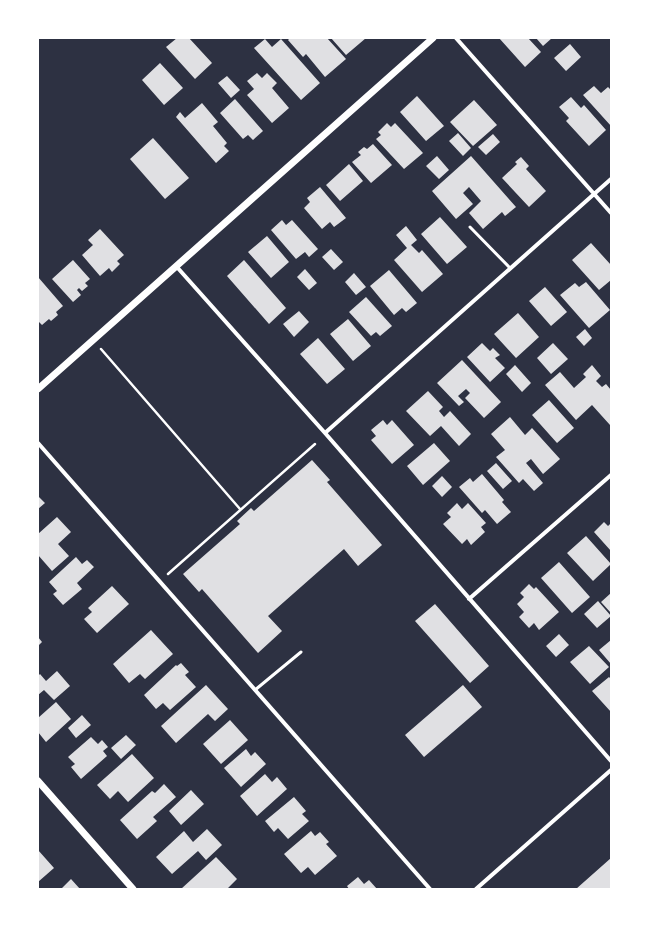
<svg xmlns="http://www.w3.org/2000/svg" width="649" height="927" font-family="Rubik,sans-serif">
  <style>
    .building { fill: #e0e0e3 }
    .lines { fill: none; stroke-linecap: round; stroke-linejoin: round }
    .path { stroke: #fff; stroke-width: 2.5 }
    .service { stroke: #fff; stroke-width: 3 }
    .minor { stroke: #fff; stroke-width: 4 }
    .tertiary { stroke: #fff; stroke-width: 7 }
  </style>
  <rect width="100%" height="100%" fill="#2d3142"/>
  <path class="building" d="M177,38H189L212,63L195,79L166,47Z
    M290,38H327L346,59L325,77L306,54L303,57L288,40Z
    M331,38H366L346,55Z
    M499,38H528L541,52L525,67Z
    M536,38H552L543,46Z
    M265,39L272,47L281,39L320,83L301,100L254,48Z
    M570,44L581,57L566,71L554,58Z
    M160,63L183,88L164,105L142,80Z
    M257,73L262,78L267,73L277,83L272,88L289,108L272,123L247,95L254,89L247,81Z
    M227,76L240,90L231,98L218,83Z
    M594,86L601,93L608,87L611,90V126L583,95Z
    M417,96L444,126L426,141L400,112Z
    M571,97L581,108L584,105L606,130L589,146L566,121L569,118L559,107Z
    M235,99L263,131L253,140L248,135L243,139L220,113Z
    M474,100L497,125L473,146L450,122Z
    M202,103L218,122L213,126L227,143L224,146L229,151L216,163L176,117L180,112L185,118Z
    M387,123L391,127L395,123L423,153L404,169L376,139L381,135L378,132Z
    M458,133L471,148L463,156L449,141Z
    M493,134L500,142L486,155L478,147Z
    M153,138L189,178L165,199L130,159Z
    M373,144L392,165L371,183L352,162L361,155L358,152L364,147L367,149Z
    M437,156L449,170L439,179L426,166Z
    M471,156L516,207L505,216L502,212L483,229L469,213L481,201L469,187L463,193L473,204L456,219L432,191Z
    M521,157L529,166L526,169L546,191L529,207L502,178L517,164L515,162Z
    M349,164L363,181L340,201L326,185Z
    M320,187L346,218L334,227L330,222L322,229L304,208L310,202L307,198Z
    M440,217L467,247L447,264L421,234Z
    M282,220L286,225L292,220L318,249L309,257L305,252L296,259L271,230Z
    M406,226L417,240L411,245L419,253L422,250L443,274L422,292L394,260L407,248L396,235Z
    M100,229L124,255L117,261L120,264L112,272L109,268L100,276L82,255L93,245L88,240Z
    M267,236L289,262L271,278L248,252Z
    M591,243L611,265V280L599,290L572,260Z
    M331,249L343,262L334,270L322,257Z
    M73,260L90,279L85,283L88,286L82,291L79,288L77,290L81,295L73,302L52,279Z
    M244,260L286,308L269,324L227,276Z
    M305,269L317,283L309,290L297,277Z
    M389,270L417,303L406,312L402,308L394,315L370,286Z
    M354,273L366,287L356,295L345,282Z
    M38,277L63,306L56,312L58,315L51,321L49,319L42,325L38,321Z
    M586,282L610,310L589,328L560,295L575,283L579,287Z
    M545,287L567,312L551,326L529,301Z
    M366,297L392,326L380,336L376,332L371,336L349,312Z
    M299,311L309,322L294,337L283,324Z
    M518,313L539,337L516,358L494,334Z
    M348,319L371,346L353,361L330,334Z
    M585,329L592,338L584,346L576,337Z
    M318,338L345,369L327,384L300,354Z
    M482,343L490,351L493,348L500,355L495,358L505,368L490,382L467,357Z
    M553,343L568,359L551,374L537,358Z
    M462,360L501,402L484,418L465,398L470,393L466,389L458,396L464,402L459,406L437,383Z
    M515,365L531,383L522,392L506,374Z
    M592,365L601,376L596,381L602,387L606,384L611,390V424L610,425L592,405L576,420L545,385L560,372L574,388L586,377L583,374Z
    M428,391L443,407L439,411L444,417L450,411L471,434L459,446L441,426L430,436L406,411Z
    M549,400L574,428L557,443L532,415Z
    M510,417L525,435L532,428L560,459L543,474L531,459L526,463L543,483L534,491L523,479L519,483L496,457L505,450L491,434Z
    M383,420L387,425L392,420L414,445L392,464L371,440L376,436L371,430Z
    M434,443L450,461L423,485L407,466Z
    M312,460L330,480L327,482L382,545L358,566L344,549L268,616L282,631L258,653L202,589L199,592L183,574L240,524L237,521L251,508L254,511Z
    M496,463L512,481L503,489L487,471Z
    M482,474L504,500L502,502L511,512L497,524L485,510L482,513L459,487L470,478L473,482Z
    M442,476L452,487L442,497L432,486Z
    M38,496L45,503L38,509Z
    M457,503L462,509L468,503L486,523L481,527L485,532L471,545L467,539L462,544L443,524L451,517L447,513Z
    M57,517L71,532L58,544L69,556L52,571L38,555V534Z
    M604,522L608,526L611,523V551L594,532Z
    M586,536L611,564L593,581L567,553Z
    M76,557L82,564L87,560L94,567L77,583L82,589L63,605L53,594L57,591L49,582Z
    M559,562L590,597L572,613L541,578Z
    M529,584L534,589L536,587L559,612L539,630L534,623L529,628L519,617L524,612L517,604L524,597L520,593Z
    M112,586L129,604L97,633L84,619L92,612L88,608Z
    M611,593V613L601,602Z
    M598,601L611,616L597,628L584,614Z
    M435,604L489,666L470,683L415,621Z
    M151,630L173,654L145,679L140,674L129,683L113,664Z
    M559,634L569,645L556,657L546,646Z
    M38,637L42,642L38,646Z
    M611,640V664L599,650Z
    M589,646L609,667L590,684L570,662Z
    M181,663L189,672L185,675L196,687L170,710L163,703L156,709L144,695L176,665L177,666Z
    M57,671L70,686L54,700L44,690L38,695V676L40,674L46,681Z
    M609,677L611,679V712L592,691Z
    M206,685L228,709L215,721L208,714L176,743L161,726Z
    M463,685L482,707L424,757L405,735Z
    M56,702L71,719L46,742L38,732V718Z
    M82,715L91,725L76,738L68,728Z
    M230,720L248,740L221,764L203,744Z
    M126,735L136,745L121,759L111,748Z
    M91,737L98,744L102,740L108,747L103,751L107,756L81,779L71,767L75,764L68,757Z
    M246,749L251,756L255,752L266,764L241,787L224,768Z
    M132,754L154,778L128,802L118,791L110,799L97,785Z
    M265,774L272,782L277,777L287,789L257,816L240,796Z
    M164,784L176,797L153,817L157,821L137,839L120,820L152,791L155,793Z
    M191,790L204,804L181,825L169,811Z
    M294,797L306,811L302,814L309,821L288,839L278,828L274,832L265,821Z
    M207,829L222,845L206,860L198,851L172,874L156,857L184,831L193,842Z
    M311,831L315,836L320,832L329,842L326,844L337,856L315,875L308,867L301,873L284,854Z
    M38,850L54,868L38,882Z
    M216,857L237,879L227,889H181Z
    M611,858V889H576Z
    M358,877L364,884L369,880L377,889H349L347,886Z
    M71,879L80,889H61Z"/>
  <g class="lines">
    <path class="path" d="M101,349L240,509
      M168,574L315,444"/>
    <path class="service" d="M470,227L510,268
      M255,690L301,652"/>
    <path class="minor" d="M456,38L611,213
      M176,266L325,433L611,761
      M325,433L611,179
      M38,443L430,889
      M469,599L611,475
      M476,889L611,770"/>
    <path class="tertiary" d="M38,389L433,38
      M38,781L133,889"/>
  </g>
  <rect width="649" height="927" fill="none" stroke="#ffffff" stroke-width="78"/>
</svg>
